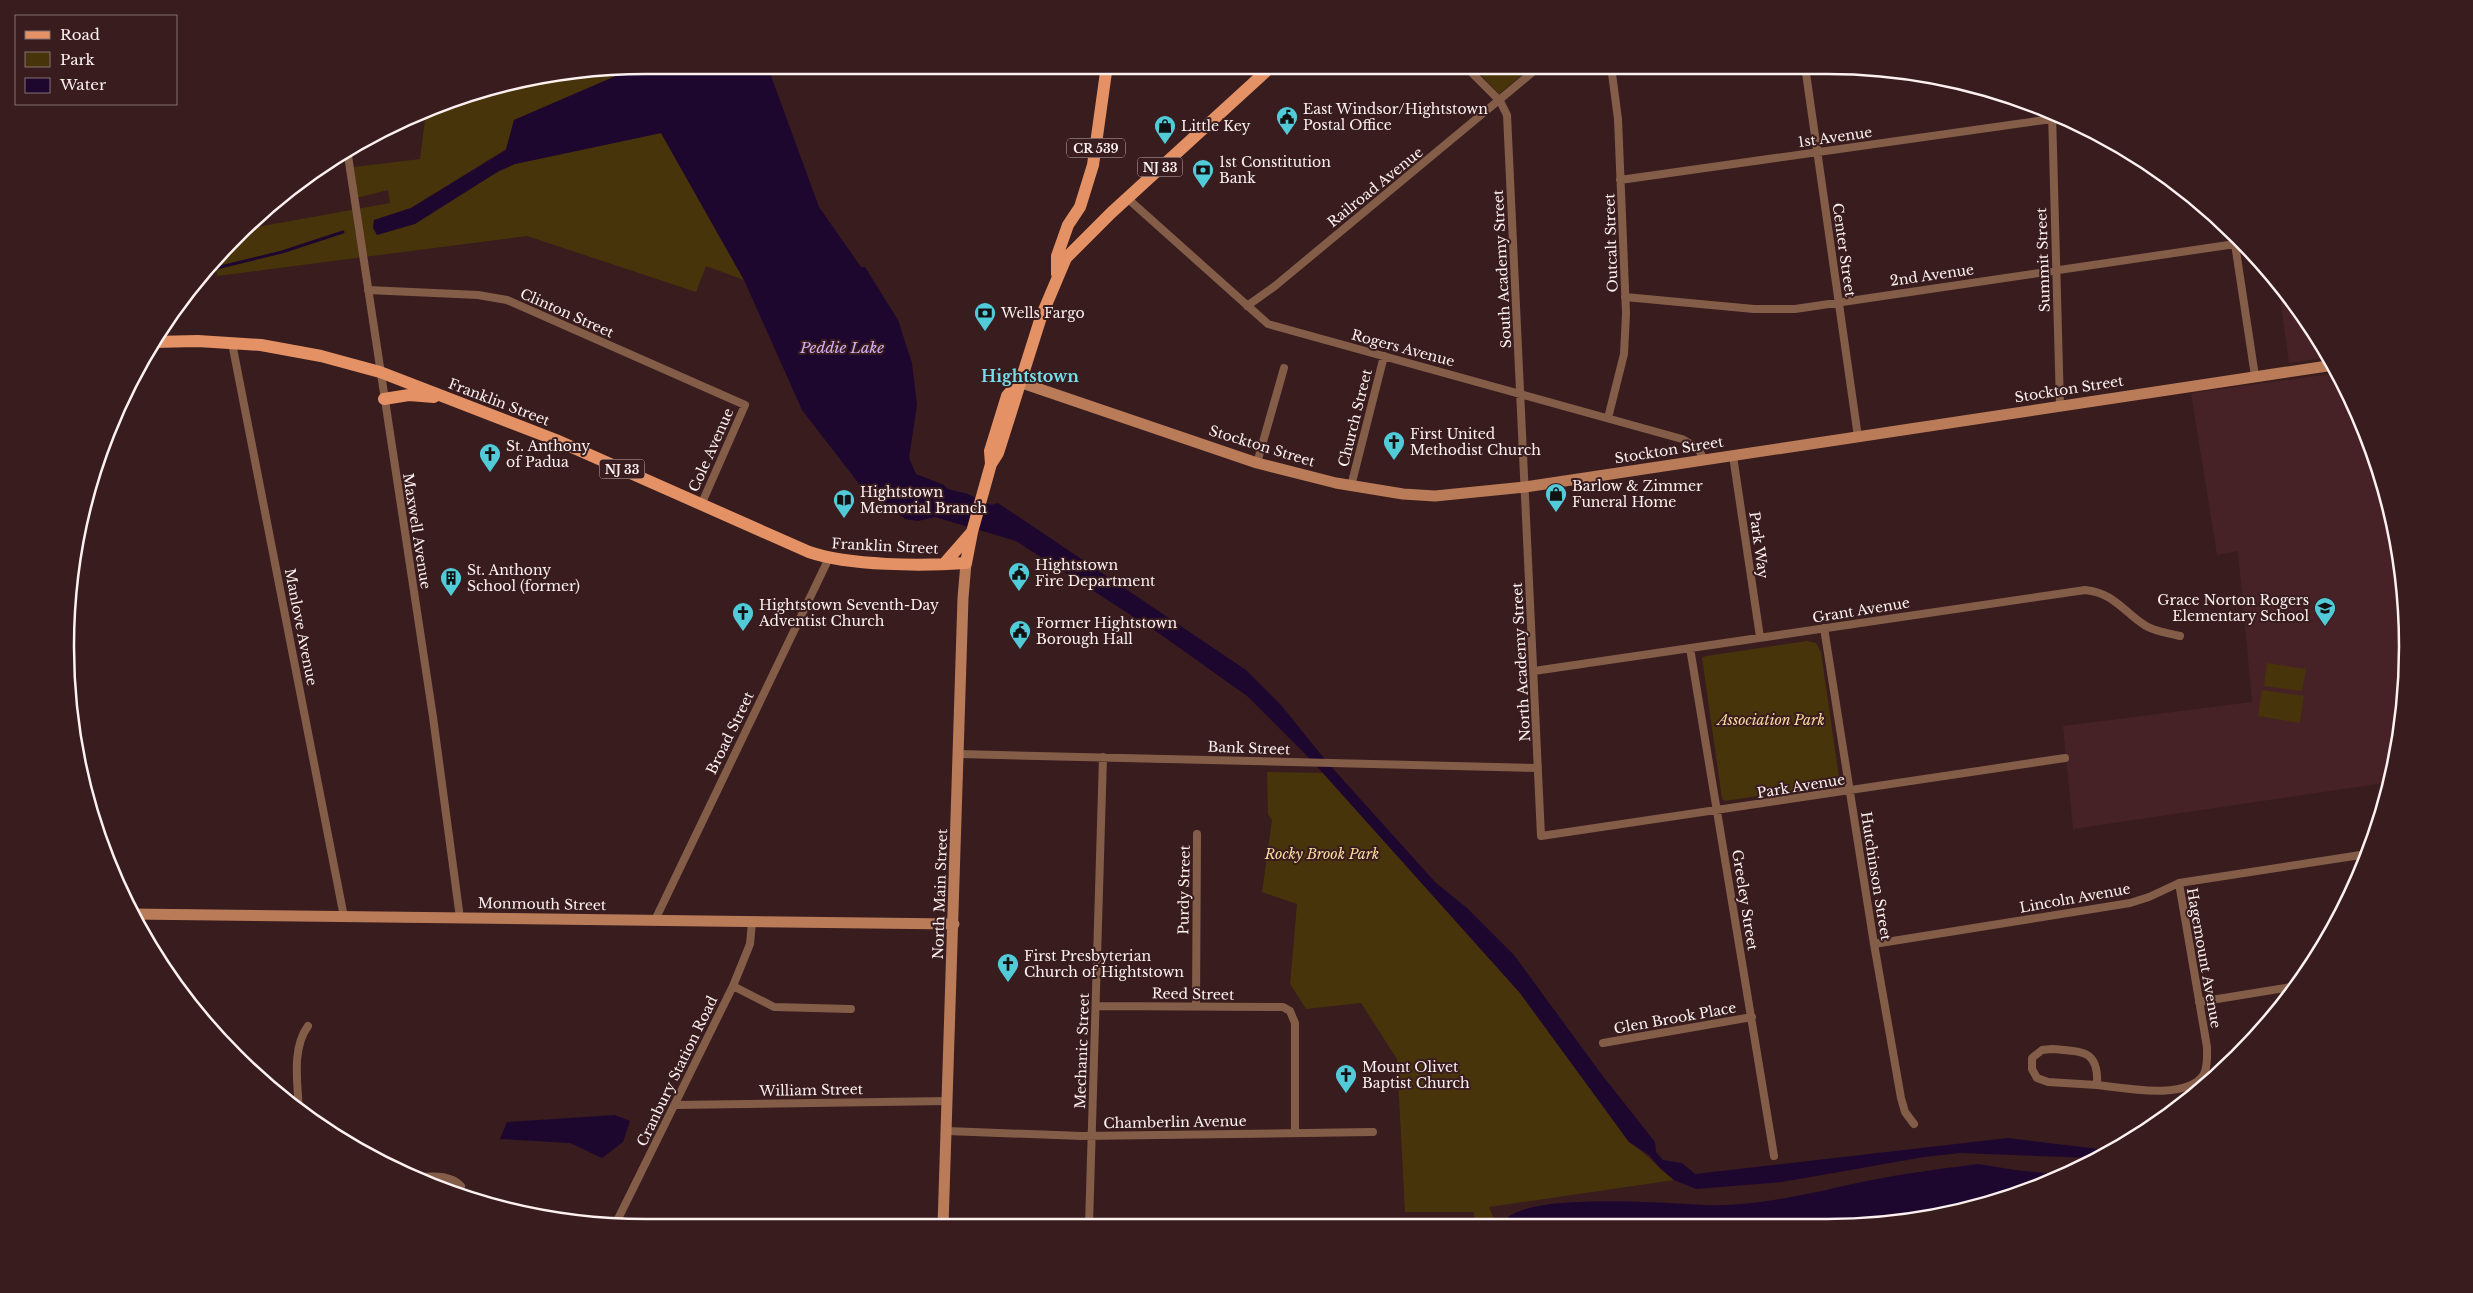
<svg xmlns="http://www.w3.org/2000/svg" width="2473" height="1293" font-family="'Libre Baskerville',serif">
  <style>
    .built { fill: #462226 }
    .green { fill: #47340b }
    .water { fill: #1e072f }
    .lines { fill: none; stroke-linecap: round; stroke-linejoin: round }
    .stream { stroke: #1e072f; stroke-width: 3 }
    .street { stroke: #845d48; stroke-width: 8 }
    .secondary { stroke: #ba7b59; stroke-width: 11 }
    .primary { stroke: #e49265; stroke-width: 12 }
    .labels { text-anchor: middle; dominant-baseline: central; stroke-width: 4; stroke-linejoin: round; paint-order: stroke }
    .shield { fill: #381c1e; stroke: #c1b0b1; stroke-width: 1 }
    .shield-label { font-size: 12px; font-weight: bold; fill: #fcf0f0 }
    .poi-label { font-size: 14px; fill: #fcf0f0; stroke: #381c1e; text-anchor: start }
    .street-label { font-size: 14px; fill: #fcf0f0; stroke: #381c1e }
    .park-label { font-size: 14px; font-style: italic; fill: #fbda9e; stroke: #381c1e }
    .water-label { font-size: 15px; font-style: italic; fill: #d4b0f8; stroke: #381c1e }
    .quarter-label { font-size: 16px; font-weight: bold; fill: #75dfec; stroke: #381c1e }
    .rim { fill: none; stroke: #fcf0f0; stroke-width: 2.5 }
  </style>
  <rect width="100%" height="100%" fill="#381c1e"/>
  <path class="built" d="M2278,283L2330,355L2331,357L2289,363Z
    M2338,373L2377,459L2403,570L2407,684L2391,782L2073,829L2063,726L2252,702L2238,551L2217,555L2191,393Z"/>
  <path class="green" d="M639,66L514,120L506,149L411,208L374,220L373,229L515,164L661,133L744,280L706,266L696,292L527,236L217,276L215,258L233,241L257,227L390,203L388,190L352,199L346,168L420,159L426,111L459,96L533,76Z
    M1493,66H1533L1499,94L1481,75Z
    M1807,641L1816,643L1821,652L1840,784L1725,801L1722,799L1702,658L1706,656Z
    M2267,663L2306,669L2302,691L2264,686Z
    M2262,690L2304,696L2300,723L2258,716Z
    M1267,772L1323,773L1520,993L1629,1142C1646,1153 1658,1168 1674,1180L1489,1207L1496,1224H1475L1474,1212H1405L1397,1059L1361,1003L1306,1009L1290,984L1297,904L1262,892L1272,820L1268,814Z"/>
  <path class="water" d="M767,65L819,207L861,267H865L898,320L912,363L917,405L909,458L916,474L944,485L948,489L968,494L991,505L998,503L1246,670L1281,705L1327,762L1436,883L1467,908L1514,955L1602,1075L1655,1142L1656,1152L1663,1160L1682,1163L1695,1174L2008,1138L2107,1150L2094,1158L1960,1153L1924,1157L1782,1182L1696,1189L1674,1180L1660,1168L1649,1155L1629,1142L1520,993L1313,762L1247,696L1160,634L1016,541L935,517L918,521L905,519L860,485L802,410L744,280L661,133L515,164L499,171L415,224L377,235L373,228L374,220L411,208L506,150L514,120L639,66Z
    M615,1115L630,1121L623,1142L602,1158L570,1143L500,1139L507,1122Z
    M1978,1164L2015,1170L2065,1175L2049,1184L1903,1223L1508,1224V1217C1540,1193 1663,1203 1705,1205C1758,1207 1811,1193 1862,1182C1900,1174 1939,1169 1978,1164Z"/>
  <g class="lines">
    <path class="stream" d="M204,271L282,252L343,232"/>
    <path class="street" d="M1465,66L1500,101L1507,115L1541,836L2065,758
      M1805,66L1858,437
      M2052,113L2060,405
      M347,149L433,717L460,918
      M1620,180L2052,119
      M1127,198L1268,324L1682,439L1698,448L1704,460
      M2235,244L2255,376
      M368,290L478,295L507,300L745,405L701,505
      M1625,297L1754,309H1795L2242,243
      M1247,306L1275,286L1540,66
      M232,343L344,917
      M1608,418L1624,354L1626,313L1618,119L1611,66
      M1733,456L1760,637
      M1257,463L1284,368
      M1351,486L1384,356
      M1824,628L1874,944L1901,1098L1905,1112L1914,1124
      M1690,648L1774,1156
      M1534,671L2085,590C2115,593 2123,612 2146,626C2157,632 2168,633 2180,636
      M959,754L1538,768
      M655,920L829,558
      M1874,944L2130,903L2149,897L2179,883L2367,854
      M733,986L774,1007L851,1009
      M2199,1002L2297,986
      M1096,1006L1283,1007L1290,1011L1295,1023V1133
      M1196,1006L1197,834
      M1603,1043L1752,1017
      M2052,1049C2082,1052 2099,1049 2097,1085L2048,1082L2037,1078L2032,1069V1058L2042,1050Z
      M2097,1085C2124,1088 2188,1101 2204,1074C2208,1066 2207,1056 2207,1047L2179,883
      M675,1105L947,1101
      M299,1112C298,1085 291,1049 308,1026
      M947,1131L1082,1136L1373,1132
      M414,1177C431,1177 448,1173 461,1186
      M1089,1225L1103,757
      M614,1227L733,986L750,944L752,922"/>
    <path class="secondary" d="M1019,382L1257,463L1336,483L1403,494L1435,496L1525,487L2334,365
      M131,914L954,924
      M943,1226L963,598L966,563"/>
    <path class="primary" d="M1057,274V256L1068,225L1080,207L1093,165L1107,65
      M153,342L198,341L261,345L321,356L380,372L556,440L809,552C850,566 922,566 966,563L972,532L991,464L990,451L1007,396L1019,382
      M384,399L409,395L434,397
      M991,464L998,453L1041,317L1066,258L1111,213L1272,66
      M944,564L972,532"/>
  </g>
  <defs>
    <g id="civic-pin" transform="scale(1.125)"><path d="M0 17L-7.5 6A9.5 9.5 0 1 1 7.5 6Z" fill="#52cbd9" stroke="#381c1e"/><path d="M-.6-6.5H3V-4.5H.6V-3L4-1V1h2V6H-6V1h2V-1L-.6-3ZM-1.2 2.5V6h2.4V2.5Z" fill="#111"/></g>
    <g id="shop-pin" transform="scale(1.125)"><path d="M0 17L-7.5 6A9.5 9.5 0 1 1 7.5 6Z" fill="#52cbd9" stroke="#381c1e"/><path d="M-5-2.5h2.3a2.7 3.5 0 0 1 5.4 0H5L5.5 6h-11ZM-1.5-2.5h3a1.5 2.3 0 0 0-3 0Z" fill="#111"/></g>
    <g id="bank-pin" transform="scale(1.125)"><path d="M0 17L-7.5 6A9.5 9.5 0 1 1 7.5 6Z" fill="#52cbd9" stroke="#381c1e"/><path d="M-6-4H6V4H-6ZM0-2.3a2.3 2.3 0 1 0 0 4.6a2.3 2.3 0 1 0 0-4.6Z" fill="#111"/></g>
    <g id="church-pin" transform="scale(1.125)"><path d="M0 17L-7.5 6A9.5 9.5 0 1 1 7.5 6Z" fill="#52cbd9" stroke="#381c1e"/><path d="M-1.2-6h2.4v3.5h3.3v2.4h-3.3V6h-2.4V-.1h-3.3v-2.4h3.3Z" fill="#111"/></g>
    <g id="library-pin" transform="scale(1.125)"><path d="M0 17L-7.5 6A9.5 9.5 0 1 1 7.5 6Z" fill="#52cbd9" stroke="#381c1e"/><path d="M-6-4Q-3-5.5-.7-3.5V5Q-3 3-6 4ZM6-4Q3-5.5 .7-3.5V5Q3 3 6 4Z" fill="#111"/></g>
    <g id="building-pin" transform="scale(1.125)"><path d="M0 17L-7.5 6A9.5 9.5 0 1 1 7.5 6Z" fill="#52cbd9" stroke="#381c1e"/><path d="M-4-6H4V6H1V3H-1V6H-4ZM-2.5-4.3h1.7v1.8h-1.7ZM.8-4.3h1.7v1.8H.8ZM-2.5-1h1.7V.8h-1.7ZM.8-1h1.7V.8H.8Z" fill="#111"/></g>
    <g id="school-pin" transform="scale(1.125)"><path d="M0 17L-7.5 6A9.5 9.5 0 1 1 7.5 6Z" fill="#52cbd9" stroke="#381c1e"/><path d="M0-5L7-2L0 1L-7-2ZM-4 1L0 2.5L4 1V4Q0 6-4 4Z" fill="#111"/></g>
  </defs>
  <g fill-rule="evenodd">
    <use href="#civic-pin" x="1287" y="117"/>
    <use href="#shop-pin" x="1165" y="126"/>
    <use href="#bank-pin" x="1203" y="170"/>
    <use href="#bank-pin" x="985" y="313"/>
    <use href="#church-pin" x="1394" y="442"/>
    <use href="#church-pin" x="490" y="454"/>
    <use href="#shop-pin" x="1556" y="494"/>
    <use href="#library-pin" x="844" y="500"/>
    <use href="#civic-pin" x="1019" y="573"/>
    <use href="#building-pin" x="451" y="578"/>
    <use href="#school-pin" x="2325" y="608"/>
    <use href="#church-pin" x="743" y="613"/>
    <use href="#civic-pin" x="1020" y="631"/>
    <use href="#church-pin" x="1008" y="964"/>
    <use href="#church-pin" x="1346" y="1075"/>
  </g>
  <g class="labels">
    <g class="shield">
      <rect x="1067" y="138.5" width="58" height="19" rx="4"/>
      <rect x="1137.5" y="157.5" width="45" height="19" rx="4"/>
      <rect x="599.5" y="459.5" width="45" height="19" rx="4"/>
    </g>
    <g class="shield-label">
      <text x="1096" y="148">CR 539</text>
      <text x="1160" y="167">NJ 33</text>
      <text x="622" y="469">NJ 33</text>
    </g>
    <g class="poi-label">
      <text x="1303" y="109">East Windsor/Hightstown<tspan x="1303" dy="16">Postal Office</tspan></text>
      <text x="1181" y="126">Little Key</text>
      <text x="1219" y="162">1st Constitution<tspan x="1219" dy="16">Bank</tspan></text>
      <text x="1001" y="313">Wells Fargo</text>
      <text x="1410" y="434">First United<tspan x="1410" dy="16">Methodist Church</tspan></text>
      <text x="506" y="446">St. Anthony<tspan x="506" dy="16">of Padua</tspan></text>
      <text x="1572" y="486">Barlow &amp; Zimmer<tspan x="1572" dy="16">Funeral Home</tspan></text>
      <text x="860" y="492">Hightstown<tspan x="860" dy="16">Memorial Branch</tspan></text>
      <text x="1035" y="565">Hightstown<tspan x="1035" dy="16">Fire Department</tspan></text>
      <text x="467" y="570">St. Anthony<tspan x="467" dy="16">School (former)</tspan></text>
      <text x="2309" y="600" text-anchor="end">Grace Norton Rogers<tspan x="2309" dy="16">Elementary School</tspan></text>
      <text x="759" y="605">Hightstown Seventh-Day<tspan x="759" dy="16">Adventist Church</tspan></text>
      <text x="1036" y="623">Former Hightstown<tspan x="1036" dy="16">Borough Hall</tspan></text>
      <text x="1024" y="956">First Presbyterian<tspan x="1024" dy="16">Church of Hightstown</tspan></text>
      <text x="1362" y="1067">Mount Olivet<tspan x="1362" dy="16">Baptist Church</tspan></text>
    </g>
    <g class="street-label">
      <text transform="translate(1835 137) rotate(-8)">1st Avenue</text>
      <text transform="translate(1375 187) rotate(-39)">Railroad Avenue</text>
      <text transform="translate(1611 243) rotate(-92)">Outcalt Street</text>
      <text transform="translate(1844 250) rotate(82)">Center Street</text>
      <text transform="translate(2043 260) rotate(-92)">Summit Street</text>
      <text transform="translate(1502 269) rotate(-93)">South Academy Street</text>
      <text transform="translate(1932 275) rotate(-8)">2nd Avenue</text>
      <text transform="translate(567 313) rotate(24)">Clinton Street</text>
      <text transform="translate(1403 348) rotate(15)">Rogers Avenue</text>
      <text transform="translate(2069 389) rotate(-9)">Stockton Street</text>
      <text transform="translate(499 402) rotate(21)">Franklin Street</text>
      <text transform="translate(1355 418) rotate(-76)">Church Street</text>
      <text transform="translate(1262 446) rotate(17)">Stockton Street</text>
      <text transform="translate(711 450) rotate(-66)">Cole Avenue</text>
      <text transform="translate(1669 450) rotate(-9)">Stockton Street</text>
      <text transform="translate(417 531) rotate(81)">Maxwell Avenue</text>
      <text transform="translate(1759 545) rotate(82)">Park Way</text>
      <text transform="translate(885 546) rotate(3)">Franklin Street</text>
      <text transform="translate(1861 610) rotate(-9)">Grant Avenue</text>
      <text transform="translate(301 627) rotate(79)">Manlove Avenue</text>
      <text transform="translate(1521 662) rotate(-93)">North Academy Street</text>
      <text transform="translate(730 733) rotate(-64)">Broad Street</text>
      <text transform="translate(1249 748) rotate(2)">Bank Street</text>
      <text transform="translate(1801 786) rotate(-9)">Park Avenue</text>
      <text transform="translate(1876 876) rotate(81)">Hutchinson Street</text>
      <text transform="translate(1184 890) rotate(-89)">Purdy Street</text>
      <text transform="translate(940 894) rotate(-88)">North Main Street</text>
      <text transform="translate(2075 898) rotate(-10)">Lincoln Avenue</text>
      <text transform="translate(1745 900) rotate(81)">Greeley Street</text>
      <text transform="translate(542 904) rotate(1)">Monmouth Street</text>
      <text transform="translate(2204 958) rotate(80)">Hagemount Avenue</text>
      <text transform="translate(1193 994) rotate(1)">Reed Street</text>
      <text transform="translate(1675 1018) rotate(-10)">Glen Brook Place</text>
      <text transform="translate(1082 1051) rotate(-88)">Mechanic Street</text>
      <text transform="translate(677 1071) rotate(-64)">Cranbury Station Road</text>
      <text transform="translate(811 1090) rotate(-1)">William Street</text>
      <text transform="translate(1175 1122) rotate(-1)">Chamberlin Avenue</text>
    </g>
    <g class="park-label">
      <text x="1771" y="720">Association Park</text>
      <text x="1322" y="854">Rocky Brook Park</text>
    </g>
    <g class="water-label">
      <text x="842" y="347">Peddie Lake</text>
    </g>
    <g class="quarter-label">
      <text x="1030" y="376">Hightstown</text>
    </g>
  </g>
  <path d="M0 0H2473V1293H0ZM646 74H1827A572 572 0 0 1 2399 646V647A572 572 0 0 1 1827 1219H646A572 572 0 0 1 74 647V646A572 572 0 0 1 646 74Z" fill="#381c1e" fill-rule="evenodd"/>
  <path class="rim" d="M646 74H1827A572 572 0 0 1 2399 646V647A572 572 0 0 1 1827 1219H646A572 572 0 0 1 74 647V646A572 572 0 0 1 646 74Z"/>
  <rect x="15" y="15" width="162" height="90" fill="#381c1e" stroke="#867172"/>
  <rect x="25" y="31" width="25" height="8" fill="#e49265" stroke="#867172"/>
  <text x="60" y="40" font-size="15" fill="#fcf0f0">Road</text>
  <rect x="25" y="52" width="25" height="15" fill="#47340b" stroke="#867172"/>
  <text x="60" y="65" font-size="15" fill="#fcf0f0">Park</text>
  <rect x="25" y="78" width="25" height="15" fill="#1e072f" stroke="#867172"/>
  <text x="60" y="90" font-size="15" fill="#fcf0f0">Water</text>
</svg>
